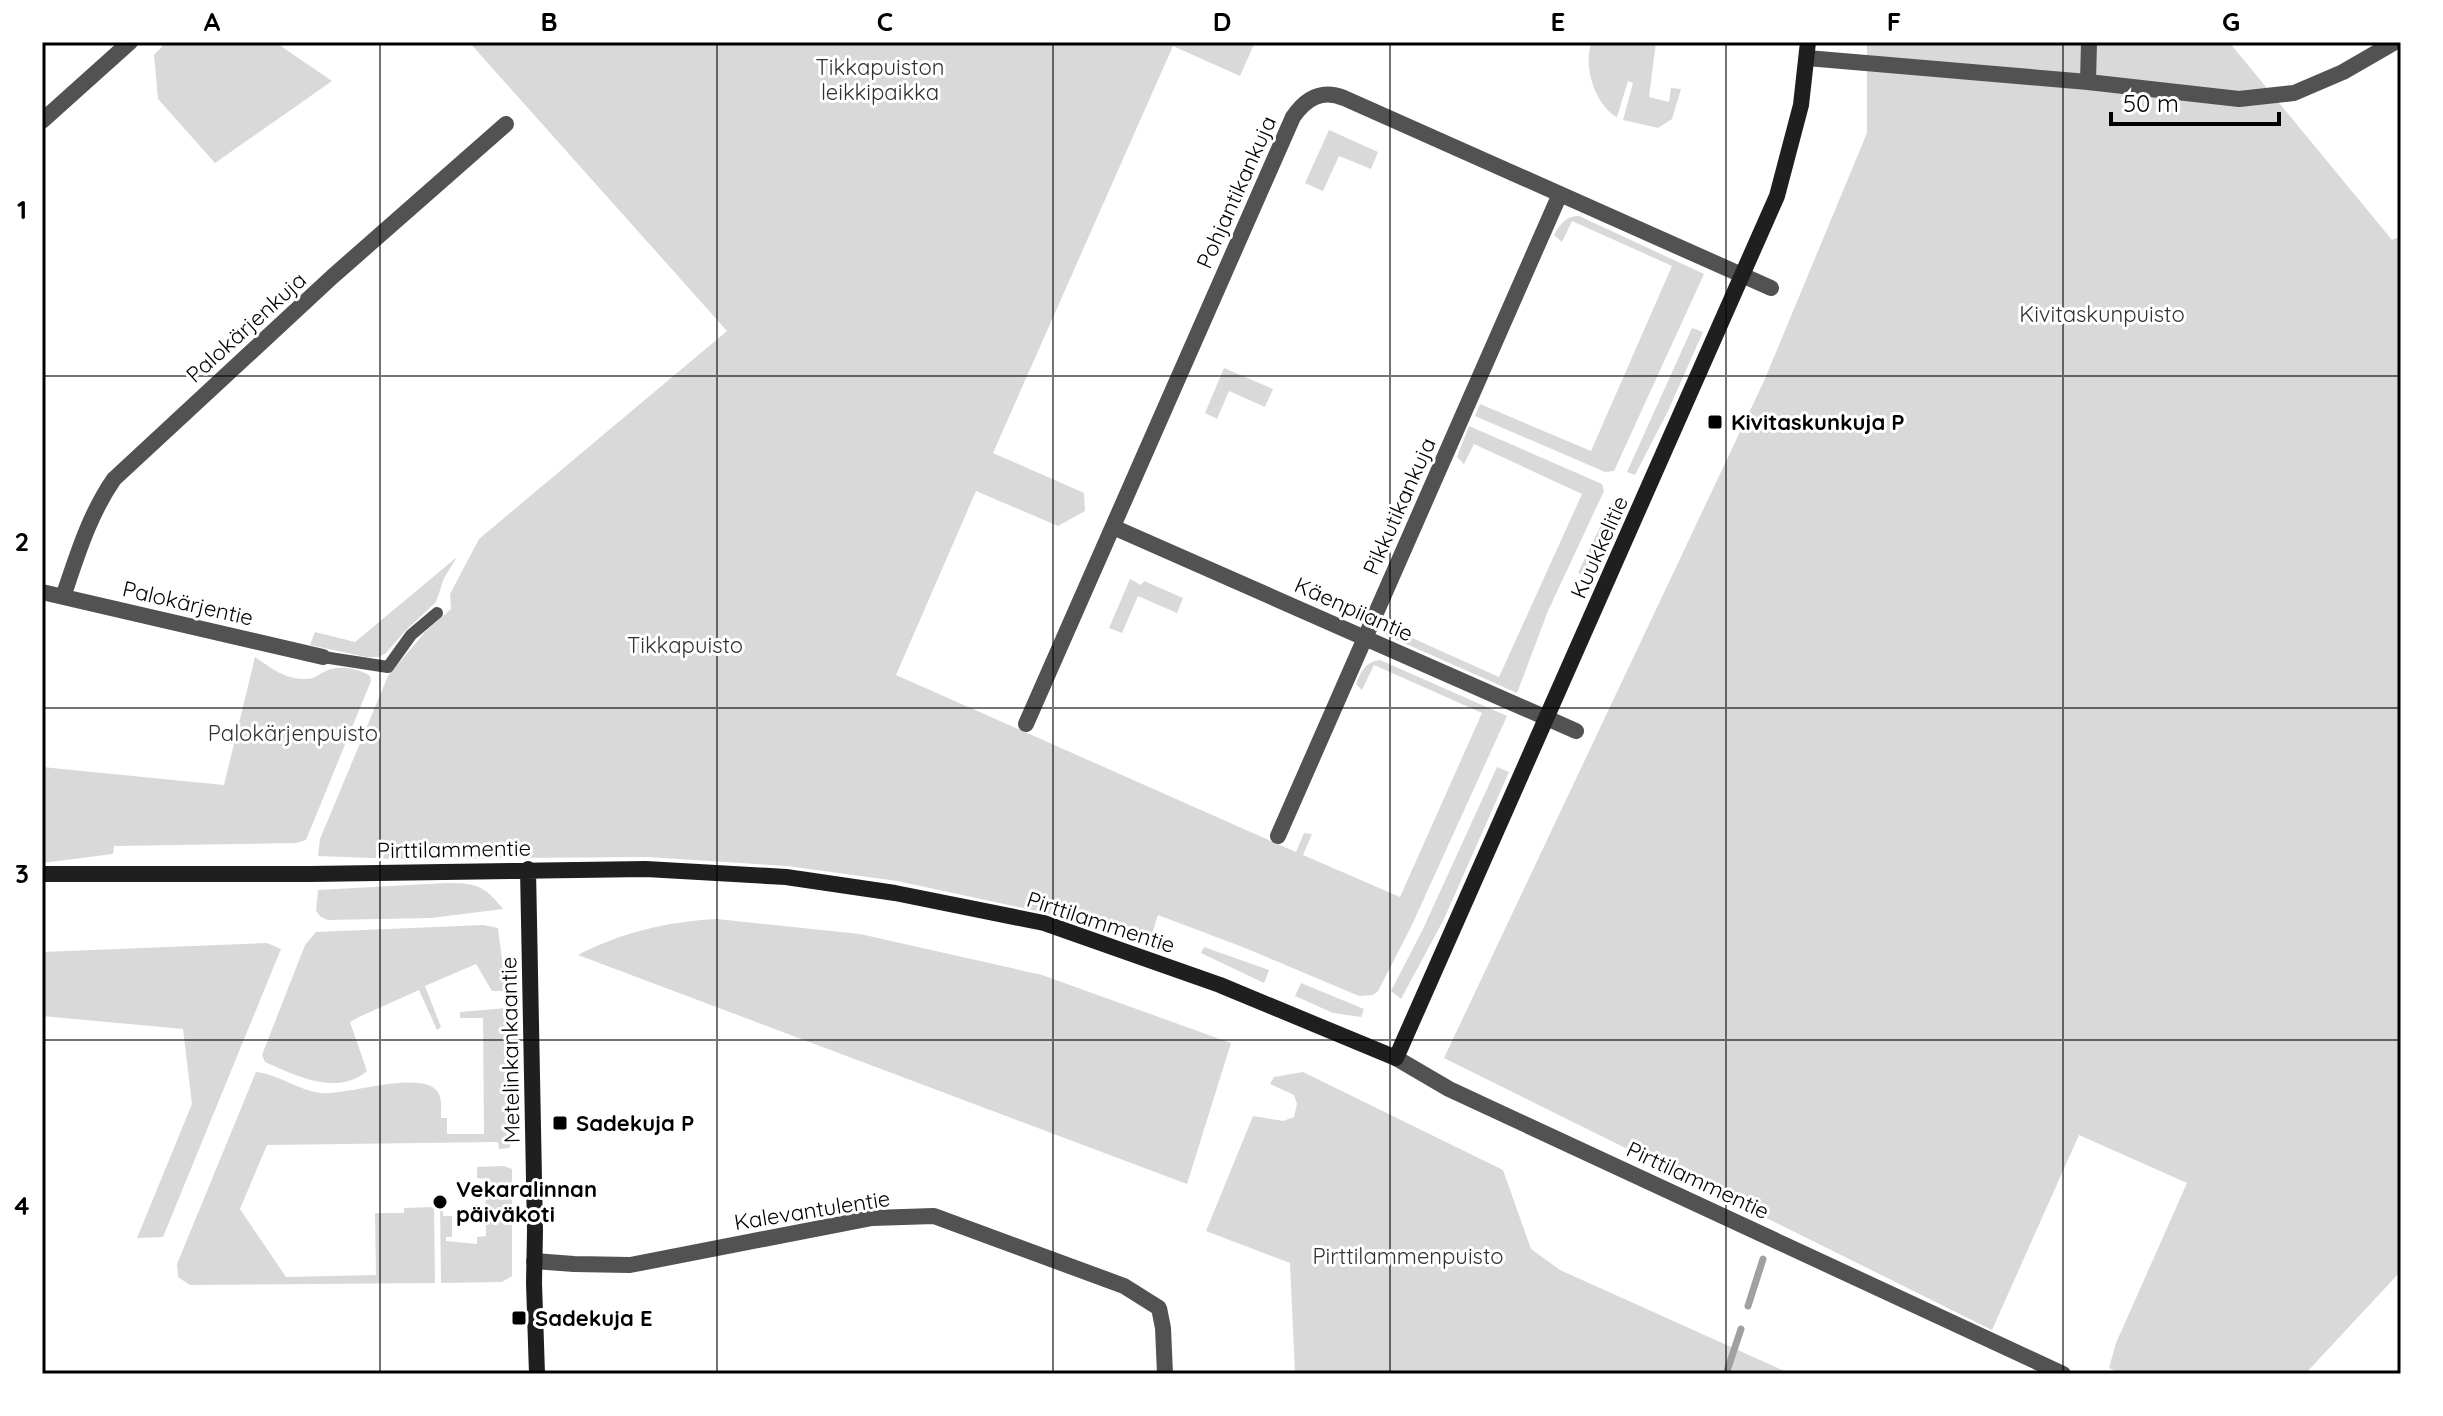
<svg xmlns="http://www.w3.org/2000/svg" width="2443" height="1416" font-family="Quicksand,sans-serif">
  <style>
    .green { fill: #d9d9d9 }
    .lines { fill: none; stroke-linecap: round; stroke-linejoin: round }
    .stream { stroke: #a0a0a0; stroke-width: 7 }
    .lane { stroke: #525252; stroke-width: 12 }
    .street { stroke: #525252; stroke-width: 16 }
    .secondary { stroke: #1f1f1f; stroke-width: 16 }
    .grid { fill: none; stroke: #000; stroke-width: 2; stroke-opacity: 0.55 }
    .poi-dot { fill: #000; stroke: #fff; stroke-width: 3 }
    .labels { text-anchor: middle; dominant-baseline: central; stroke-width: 6; stroke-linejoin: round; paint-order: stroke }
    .park-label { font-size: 22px; fill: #303030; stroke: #fff }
    .street-label { font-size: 22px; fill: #000; stroke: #fff }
    .poi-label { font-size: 22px; font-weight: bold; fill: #000; stroke: #fff; text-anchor: start }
    .neatline { fill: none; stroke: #000; stroke-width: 3 }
    .grid-label { font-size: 26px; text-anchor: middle; font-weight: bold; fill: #000 }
  </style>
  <rect width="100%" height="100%" fill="#fff"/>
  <path class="green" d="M166,42H275L332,81L215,163L158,99L154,55Z
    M469,42H1255L1240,76L1173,46L993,453L1084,493L1085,511L1058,526L976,491L896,675L1296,852L1304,833L1312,834L1303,855L1400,897L1482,713L1374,665L1362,690L1356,684C1361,672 1365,662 1380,660L1507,716L1411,927L1378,991L1373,995L1359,996L1245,948L1158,915L1152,934L1107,930L1046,913L897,881L787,866L647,857L397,859L318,856L320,839L388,676L425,632L451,609L450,594L479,539L727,331Z
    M1592,42H1656L1649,97L1669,102L1671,88L1681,89L1672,119L1658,128L1623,120L1633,83L1628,81L1617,117C1595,106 1582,64 1592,42Z
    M1867,42H2229L2392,240L2401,236V1271L2305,1374H2121L2109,1368L2116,1343L2187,1183L2079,1135L1992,1330L1444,1058L1764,381L1867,133Z
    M1329,130L1378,152L1371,169L1339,156L1323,191L1305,183Z
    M1579,216L1704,274L1614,471L1605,472L1475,416L1480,404L1591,451L1672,266L1572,221L1562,242L1554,235C1560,224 1566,216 1579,216Z
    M1692,328L1703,332L1668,411L1635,475L1627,472Z
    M1224,368L1273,389L1265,407L1229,391L1217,419L1205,413Z
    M1469,426L1602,484L1604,491L1548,611L1517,693L1386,635L1383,629L1390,628L1499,677L1582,494L1474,444L1464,464L1457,457Z
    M1613,500L1622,504L1586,576L1578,573Z
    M457,557L444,578L436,602L406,630L386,653L379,657H366L310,645L315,632L355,642Z
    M1130,579L1141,585L1144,581L1183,598L1177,613L1138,596L1122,633L1109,628Z
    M255,657C271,668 284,679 305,679C314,680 320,673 328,670C340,665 360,669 370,676L371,681L306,840L296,843L114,846L113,854L42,863V767L224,785Z
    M1497,767L1509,772L1444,919L1401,999L1391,991L1423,929Z
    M446,883C476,883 484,885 503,909L431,918L328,920L321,917L316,911L318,890Z
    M717,919L860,934L1042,975L1231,1043L1187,1184L578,955C619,933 670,921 717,919Z
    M483,925L498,928L506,991H492L476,964L425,986L441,1027L437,1030L419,990L359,1017L350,1022L367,1071C337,1097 295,1075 265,1062L262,1055L305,945L316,932Z
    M267,943L281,949L163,1237L137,1238L192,1104L183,1029L42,1016V952Z
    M1204,947L1269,970L1264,983L1201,953Z
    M1301,983L1364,1009L1361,1017L1333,1013L1295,996Z
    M507,1008L512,1142L509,1148L499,1149L498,1142L267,1145L240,1209L286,1277L376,1275L375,1213H404V1208L434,1207L435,1283L190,1285L178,1277L177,1264L256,1072C278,1074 298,1090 320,1093C345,1096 426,1067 439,1094C442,1101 441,1110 441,1118H447V1134H484L483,1018H460V1012Z
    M1303,1072L1503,1170L1531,1249L1560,1270L1791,1374H1295L1290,1263L1206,1231L1253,1116L1283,1121L1294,1117L1297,1104L1294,1095L1270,1084L1274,1077Z
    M504,1166L512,1169V1276L502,1282L441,1283L440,1202H443V1216H452V1237H446V1241L477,1244V1237L486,1236L485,1179L477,1178V1167Z"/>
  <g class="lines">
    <path class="stream" d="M1748,1306L1763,1259
      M1726,1374L1741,1329"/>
    <path class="lane" d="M323,657L388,667L411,635L437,613"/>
    <path class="street" d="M1807,58L2088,82L2239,99L2294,93L2343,72L2395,42
      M2088,82L2089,42
      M42,121L130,42
      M1113,527L1576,731
      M42,592L323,657
      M63,597C77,556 89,515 114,479L332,277L506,124
      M1026,724L1293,117C1306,98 1322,89 1344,98L1771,288
      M1278,836L1560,194
      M1396,1058L1449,1089L2063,1374
      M534,1261L574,1264L630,1265L872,1218L934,1216L1124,1286L1159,1308L1163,1328L1165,1374"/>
    <path class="secondary" d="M528,869L535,1231L534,1283L537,1374
      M42,874H311L646,869L786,877L895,893L1044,923L1220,985L1396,1058L1777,196L1801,105L1808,42"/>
  </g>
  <path class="grid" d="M380,42V1374M717,42V1374M1053,42V1374M1390,42V1374M1726,42V1374M2063,42V1374M42,376H2401M42,708H2401M42,1040H2401"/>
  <g class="poi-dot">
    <rect x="1707" y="414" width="16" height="16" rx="4"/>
    <rect x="552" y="1115" width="16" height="16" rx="4"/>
    <circle cx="440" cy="1202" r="8"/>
    <rect x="511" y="1310" width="16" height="16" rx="4"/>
  </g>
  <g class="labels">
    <g class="park-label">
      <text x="880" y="67">Tikkapuiston<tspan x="880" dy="25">leikkipaikka</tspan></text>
      <text x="2102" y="314">Kivitaskunpuisto</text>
      <text x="685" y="645">Tikkapuisto</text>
      <text x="293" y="733">Palokärjenpuisto</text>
      <text x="1408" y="1256">Pirttilammenpuisto</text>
    </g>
    <g class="street-label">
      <text transform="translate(1236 192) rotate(-66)">Pohjantikankuja</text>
      <text transform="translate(246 327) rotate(-42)">Palokärjenkuja</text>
      <text transform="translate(1399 506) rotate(-66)">Pikkutikankuja</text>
      <text transform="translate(1599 547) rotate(-66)">Kuukkelitie</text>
      <text transform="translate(188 603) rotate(13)">Palokärjentie</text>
      <text transform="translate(1354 609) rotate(24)">Käenpiiantie</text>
      <text transform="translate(454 849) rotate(-1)">Pirttilammentie</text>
      <text transform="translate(1101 922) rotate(18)">Pirttilammentie</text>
      <text transform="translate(510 1050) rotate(-91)">Metelinkankaantie</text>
      <text transform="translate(1698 1180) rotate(25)">Pirttilammentie</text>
      <text transform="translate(812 1210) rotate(-9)">Kalevantulentie</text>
    </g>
    <g class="poi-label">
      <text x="1731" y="422">Kivitaskunkuja P</text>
      <text x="576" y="1123">Sadekuja P</text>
      <text x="456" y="1189">Vekaralinnan<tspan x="456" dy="25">päiväkoti</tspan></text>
      <text x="535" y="1318">Sadekuja E</text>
    </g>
  </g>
  <rect width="2443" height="1416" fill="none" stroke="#ffffff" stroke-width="88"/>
  <path d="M2111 112v12h168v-12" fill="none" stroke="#000000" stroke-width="4"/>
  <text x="2123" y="112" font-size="24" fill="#000000" stroke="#ffffff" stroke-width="6" paint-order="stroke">50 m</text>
  <rect x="44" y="44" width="2355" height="1328" class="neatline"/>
  <g class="grid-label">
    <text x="212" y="31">A</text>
    <text x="549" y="31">B</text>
    <text x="885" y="31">C</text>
    <text x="1222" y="31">D</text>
    <text x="1558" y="31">E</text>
    <text x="1894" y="31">F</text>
    <text x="2231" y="31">G</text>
    <text x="22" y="219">1</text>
    <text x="22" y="551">2</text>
    <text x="22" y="883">3</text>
    <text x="22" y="1215">4</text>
  </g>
</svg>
